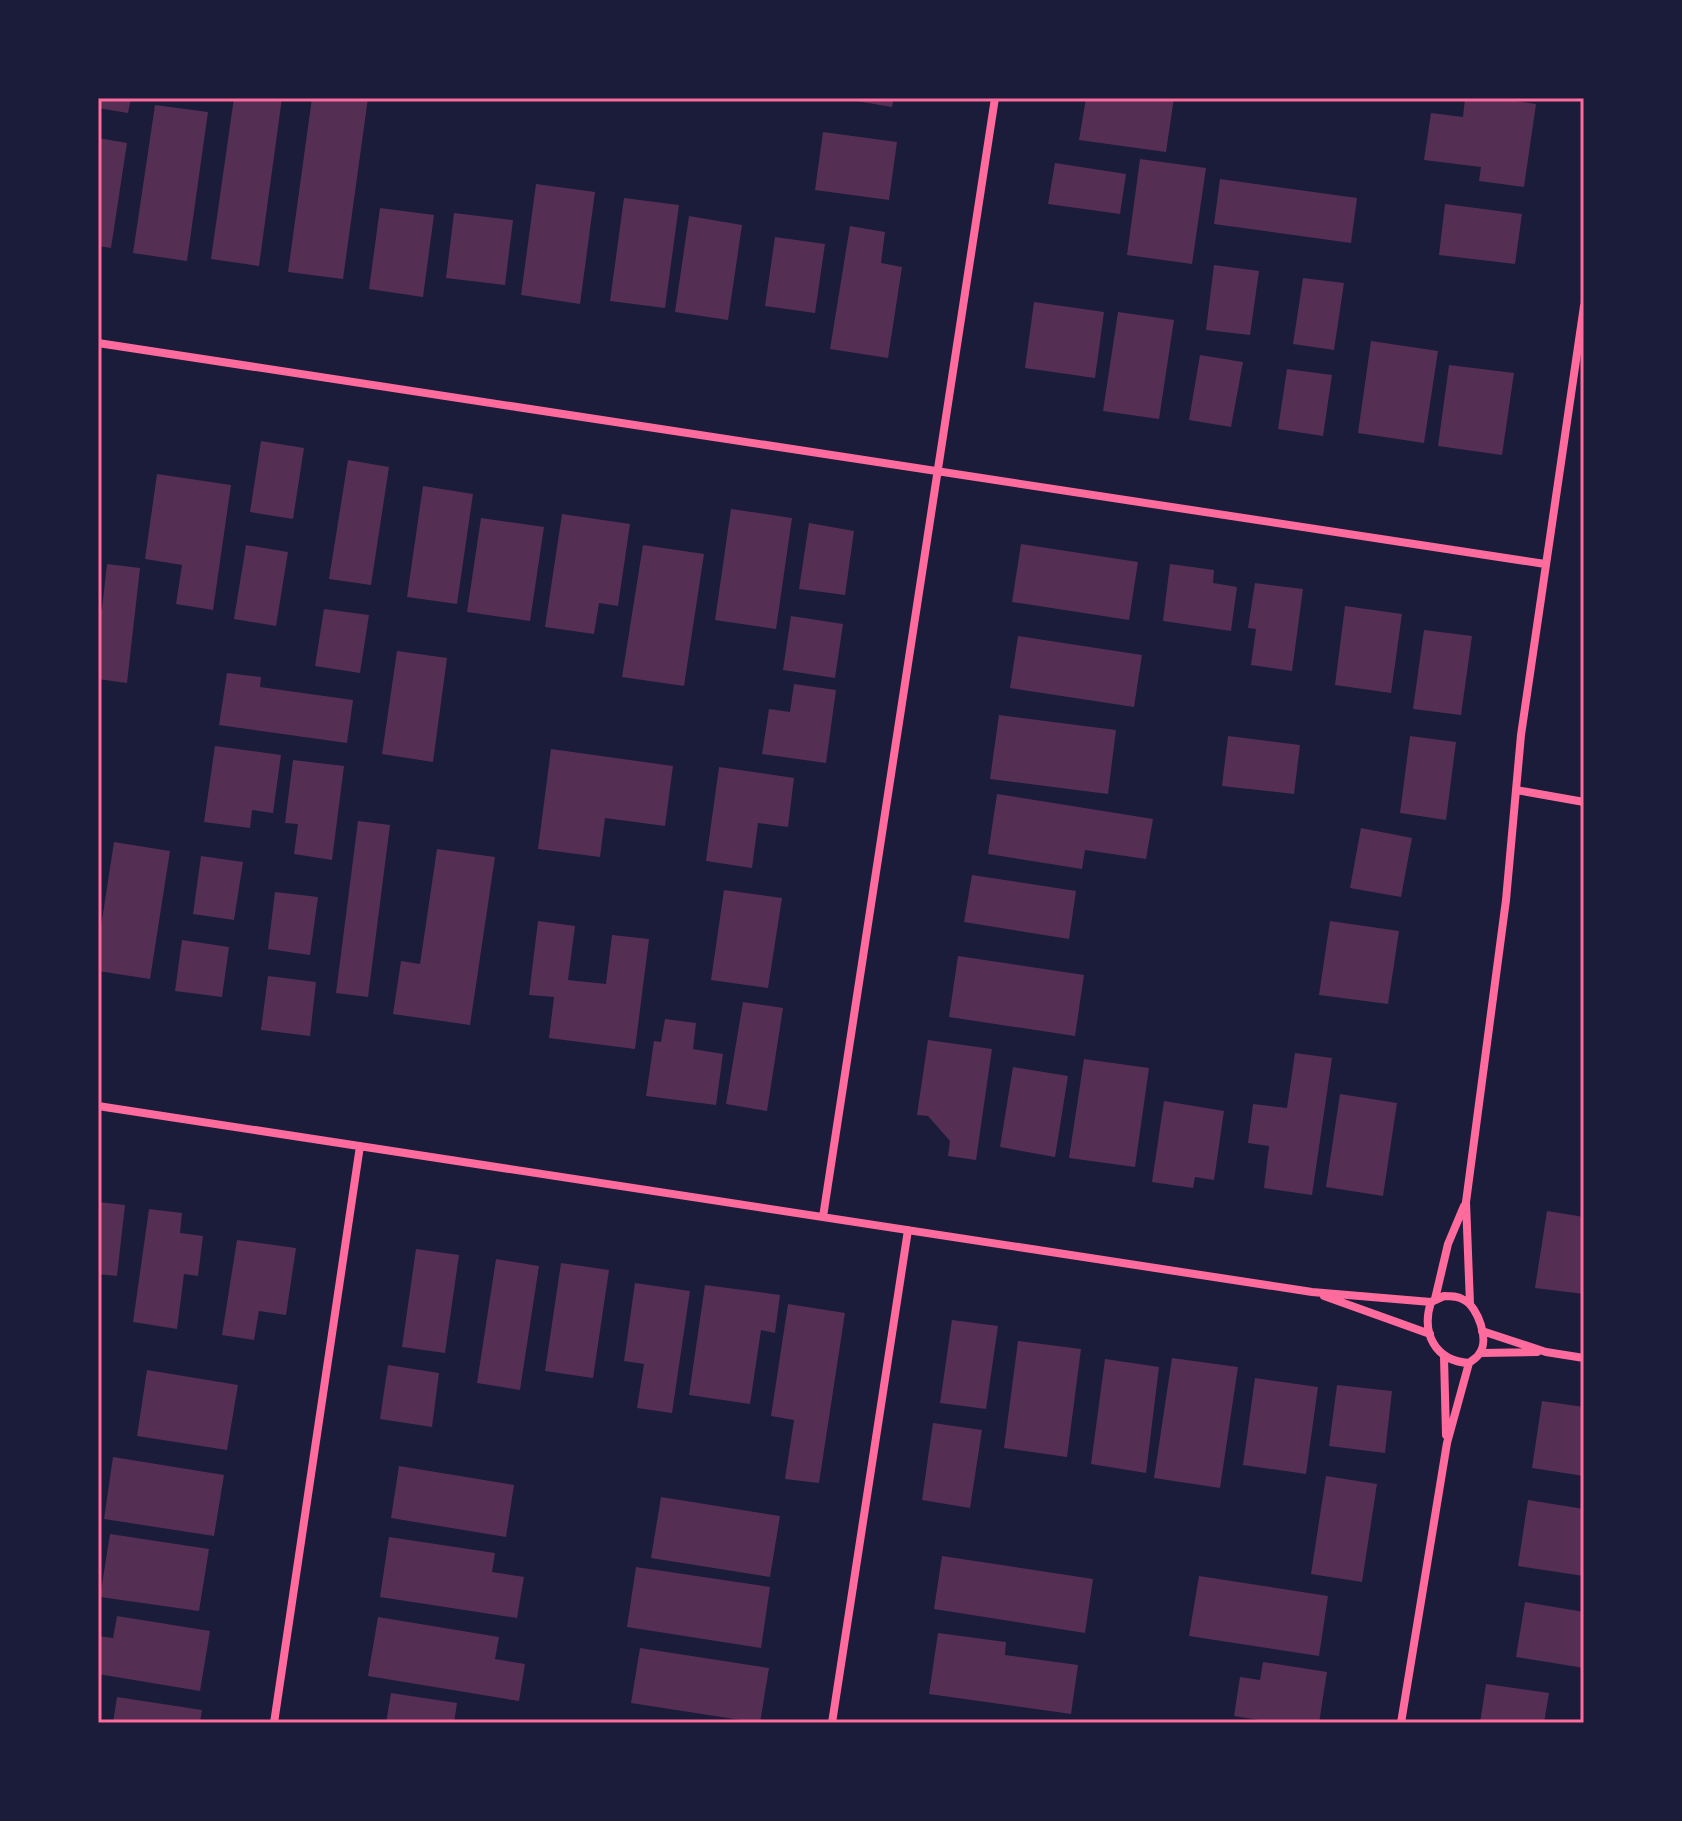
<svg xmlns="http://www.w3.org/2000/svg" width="1682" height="1821" font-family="Roboto,sans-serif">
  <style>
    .building { fill: #542f53 }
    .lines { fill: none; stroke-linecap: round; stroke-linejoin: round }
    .minor { stroke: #ff6b9d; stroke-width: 8 }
    .neatline { fill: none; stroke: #ff6b9d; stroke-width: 3 }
  </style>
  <rect width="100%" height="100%" fill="#1b1b3a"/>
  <path class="building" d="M98,98H131L128,113L98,108Z
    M234,98H282L259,266L211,259Z
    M312,98H368L343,279L288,272Z
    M839,98H894L892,107Z
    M1086,98H1174L1166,152L1079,140Z
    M1465,98H1493L1536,104L1524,187L1479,181L1481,167L1424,160L1431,113L1463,117Z
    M155,105L208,112L187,261L133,253Z
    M823,132L897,142L889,200L815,190Z
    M98,138L127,143L111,248L98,246Z
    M1140,159L1206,168L1192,264L1127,255Z
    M1055,163L1126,174L1120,214L1048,204Z
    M1220,179L1357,198L1351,243L1214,224Z
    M536,184L595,192L580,304L521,295Z
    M624,198L679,205L665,308L610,301Z
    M1445,204L1522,214L1515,264L1439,255Z
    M380,208L434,215L423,297L369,289Z
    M454,213L513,220L505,285L446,278Z
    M689,216L742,225L728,320L675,312Z
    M850,226L885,232L881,263L902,267L888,358L830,349Z
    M775,237L825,244L815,313L765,306Z
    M1214,265L1259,271L1250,335L1206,330Z
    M1303,278L1344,283L1334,350L1293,344Z
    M1034,302L1104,312L1095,378L1025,368Z
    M1118,312L1174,320L1159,419L1103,411Z
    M1371,341L1438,351L1424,443L1358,433Z
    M1200,355L1243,362L1231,427L1189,420Z
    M1449,365L1514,373L1502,455L1438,446Z
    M1287,369L1332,375L1323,436L1278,429Z
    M261,441L304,448L293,519L250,512Z
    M348,460L389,467L371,585L329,579Z
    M157,474L231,485L213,610L176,604L182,565L145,559Z
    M423,486L473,494L457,604L407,597Z
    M731,509L792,518L776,629L715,620Z
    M562,514L630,524L618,606L599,603L594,634L545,627Z
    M481,518L544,527L530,621L467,612Z
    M809,523L854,531L845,595L799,589Z
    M1021,544L1138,562L1129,620L1012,602Z
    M246,545L288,552L276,626L234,619Z
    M643,545L704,554L684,686L622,677Z
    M107,564L140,568L127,683L98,679V609H102Z
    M1170,564L1214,570L1213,583L1237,587L1231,631L1163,621Z
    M1255,583L1303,589L1292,671L1251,665L1256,629L1248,628Z
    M1345,606L1402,614L1391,693L1335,685Z
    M324,609L369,615L360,673L315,666Z
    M791,616L843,624L835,678L783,670Z
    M1424,630L1472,636L1461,715L1413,709Z
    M1018,636L1142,655L1134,707L1010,688Z
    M397,651L447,658L433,762L382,754Z
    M227,673L261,677L260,687L353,700L347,743L219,725Z
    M794,684L836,690L826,763L762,754L769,709L790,712Z
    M999,715L1116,730L1108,794L990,779Z
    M1228,736L1300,745L1294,794L1222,786Z
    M1410,736L1456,742L1446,820L1400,813Z
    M215,746L281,755L273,813L252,810L250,828L204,822Z
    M551,749L673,766L665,826L605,818L600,857L538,849Z
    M293,760L344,766L332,860L294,854L298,824L285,823Z
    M719,767L794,778L788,827L758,823L752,868L706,861Z
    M997,794L1153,819L1146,859L1085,850L1082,869L988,854Z
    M358,821L390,825L368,997L336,993Z
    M1361,828L1412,838L1401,897L1350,888Z
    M114,842L170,851L150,979L98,971V946Z
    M437,849L495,857L470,1025L393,1014L401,961L420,964Z
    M201,856L243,862L234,920L193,914Z
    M972,875L1076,891L1069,939L964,922Z
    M724,890L782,898L768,988L711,980Z
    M275,892L318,897L310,955L268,949Z
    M538,921L575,926L568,980L606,984L612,935L649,939L635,1049L549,1038L554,997L529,995Z
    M1330,921L1399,931L1388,1004L1319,995Z
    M182,940L229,947L222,997L175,991Z
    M958,956L1084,975L1075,1036L949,1017Z
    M268,976L316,982L310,1036L261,1030Z
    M743,1002L783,1008L767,1111L726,1104Z
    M665,1019L696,1023L693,1049L723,1054L716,1105L646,1096L654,1041L661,1042Z
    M928,1040L992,1049L976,1160L948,1156L950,1141L928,1116L917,1115Z
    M1295,1053L1332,1058L1312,1195L1264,1188L1269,1146L1248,1143L1253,1104L1287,1108Z
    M1084,1059L1149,1068L1135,1167L1069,1158Z
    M1013,1067L1068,1076L1055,1157L1000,1147Z
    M1340,1094L1397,1103L1383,1196L1326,1187Z
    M1164,1101L1224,1111L1214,1180L1195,1177L1193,1188L1152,1182Z
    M98,1202L125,1205L117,1276L98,1274Z
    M149,1209L182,1213L180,1233L203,1236L198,1276L184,1274L177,1329L133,1322Z
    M1547,1211L1584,1217V1294L1535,1288Z
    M237,1240L296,1248L286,1315L259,1311L254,1340L222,1335Z
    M416,1249L459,1255L445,1353L402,1347Z
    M496,1259L539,1266L520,1390L477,1383Z
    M561,1263L609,1270L593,1378L545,1371Z
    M635,1283L690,1291L672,1413L637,1408L644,1364L624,1361Z
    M705,1285L780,1295L775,1333L761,1330L750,1404L689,1395Z
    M788,1304L845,1313L819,1483L785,1479L794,1420L771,1416Z
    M952,1320L998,1326L986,1409L940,1403Z
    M1018,1341L1081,1349L1067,1457L1004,1448Z
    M1172,1358L1238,1367L1220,1488L1154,1478Z
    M1105,1359L1159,1367L1146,1473L1091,1464Z
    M388,1365L439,1373L432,1427L380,1419Z
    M147,1370L238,1385L227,1450L137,1436Z
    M1255,1378L1318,1387L1306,1474L1243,1465Z
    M1337,1385L1392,1391L1385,1453L1329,1446Z
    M1542,1401L1584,1407V1476L1532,1468Z
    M933,1423L982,1430L970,1508L922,1500Z
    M113,1457L224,1475L214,1536L104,1519Z
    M399,1466L514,1485L506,1537L391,1518Z
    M1326,1476L1377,1484L1362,1582L1311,1574Z
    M661,1497L780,1516L770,1577L651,1558Z
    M1528,1500L1584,1509V1576L1518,1566Z
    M110,1534L209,1549L199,1611L100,1597Z
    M389,1537L495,1553L492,1572L524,1577L517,1618L380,1597Z
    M942,1556L1093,1579L1085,1633L934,1609Z
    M636,1567L770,1587L761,1648L627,1627Z
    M1199,1576L1328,1596L1319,1656L1189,1636Z
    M1525,1602L1584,1612V1668L1516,1657Z
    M117,1616L210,1631L200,1691L98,1674V1636L113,1638Z
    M378,1617L499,1637L495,1659L525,1664L519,1701L368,1676Z
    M938,1633L1006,1642L1005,1655L1078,1665L1071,1714L929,1694Z
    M640,1648L769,1668L760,1723L631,1703Z
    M1263,1662L1327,1672L1319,1723H1279L1234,1716L1240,1677L1260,1680Z
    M1486,1684L1549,1693L1544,1723H1480Z
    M391,1693L457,1703L454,1723H386Z
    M117,1697L202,1710L200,1723H113Z"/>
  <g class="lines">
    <path class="minor" d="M98,343L1545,564
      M1516,790L1584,802
      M98,1106L1312,1292L1431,1302
      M823,1217L995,98
      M1324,1296L1430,1334
      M1444,1296C1451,1296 1458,1296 1464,1300C1478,1307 1490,1341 1479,1354C1477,1358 1472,1360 1469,1363C1435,1361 1421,1333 1431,1302Z
      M1435,1299L1448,1244L1464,1206
      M1470,1304L1466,1202L1506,900L1521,735L1584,306
      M1482,1331L1546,1352L1584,1358
      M1481,1353L1537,1352
      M1444,1357L1446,1435
      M274,1723L360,1146
      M832,1723L908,1230
      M1401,1723L1447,1443L1469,1363"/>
  </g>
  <rect width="1682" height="1821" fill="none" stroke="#1b1b3a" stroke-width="200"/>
  <rect x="100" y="100" width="1482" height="1621" class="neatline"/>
</svg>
